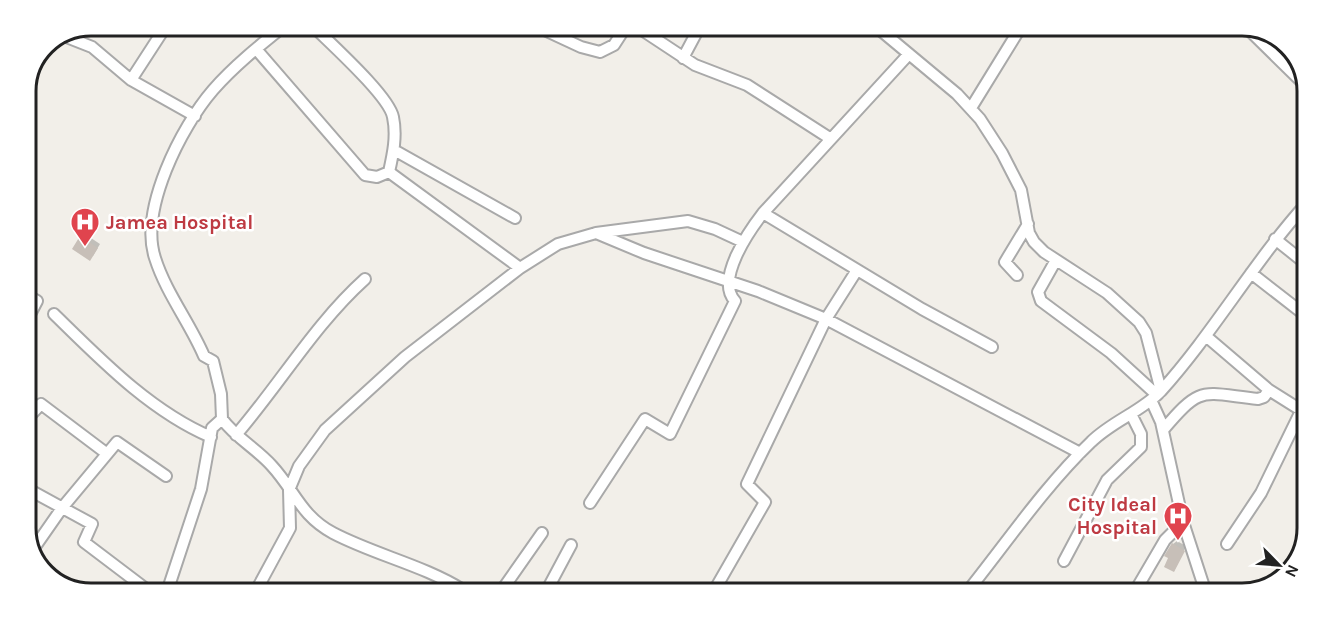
<svg xmlns="http://www.w3.org/2000/svg" width="1333" height="619" font-family="Karla,sans-serif">
  <style>
    .shadow { fill: #0003 }
    .building { fill: #c7bfb8 }
    .lines { fill: none; stroke-linecap: round; stroke-linejoin: round }
    .minor-casing { stroke: #a9a9a9; stroke-width: 14 }
    .minor { stroke: #fff; stroke-width: 10 }
    .labels { text-anchor: middle; dominant-baseline: central; stroke-width: 5; stroke-linejoin: round; paint-order: stroke }
    .health-label { font-size: 20px; font-weight: bold; fill: #be3a42; stroke: #fff; text-anchor: start }
    .rim { fill: none; stroke: #222; stroke-width: 3 }
  </style>
  <rect width="100%" height="100%" fill="#f2efe9"/>
  <path class="shadow" d="M85,234L100,244L93,256L81,237Z
    M1177,541L1186,546L1174,571L1173,544Z"/>
  <path class="building" d="M80,236L98,248L90,261L72,249Z
    M1172,543L1185,551L1174,572L1164,567L1168,558L1164,556Z"/>
  <g class="lines">
    <g class="minor-casing">
      <path id="minor" d="M313,26C331,44 389,96 393,117C397,136 393,154 389,172
        M538,27L581,47L600,52L614,45L625,28
        M639,28L695,65L747,85L831,139
        M879,29L957,94L980,119L1002,153L1021,190L1029,233L1034,242L1044,252L1107,293L1139,322L1146,333L1161,391
        M1250,31L1307,87
        M64,36L92,47L131,80L195,116
        M256,49L365,175L377,177L389,172
        M909,54L763,213L922,309L992,347
        M683,58L699,28
        M131,80L166,26
        M971,108L1019,30
        M394,150L515,218
        M389,172L520,268
        M596,233L688,221L715,229L743,242
        M1275,239L1305,263
        M1056,260L1038,292L1041,301L1111,353L1157,395
        M1251,273L1305,315
        M1017,275L1005,262L1028,224
        M26,295L37,301L26,322
        M54,314C100,359 150,411 211,437
        M1207,337L1269,390L1304,412
        M1151,400L1161,422L1183,522L1206,593
        M222,419C236,438 257,449 272,466C295,491 301,516 333,533C375,555 423,565 463,590
        M26,420L41,404L106,453
        M1163,430C1202,384 1201,393 1258,399L1264,397L1269,390
        M236,435C280,384 315,324 365,279
        M26,488L92,524L84,542L146,589
        M590,503L645,419L670,434L735,301C715,280 749,231 763,213
        M1227,544L1261,493L1301,411
        M32,551L62,508L117,442L166,476
        M1064,561L1107,480L1141,447V434L1131,414
        M1272,585L1282,578
        M168,589L201,489L212,428L222,419L221,394L213,361L204,356C190,323 166,293 155,258C139,210 181,127 213,90C234,66 259,46 284,26
        M257,589L290,528L289,490L299,466L325,430L405,357L520,268L558,244L596,233L644,253L758,291L826,319L1080,453
        M502,590L542,533
        M547,590L571,545
        M714,591L765,502L747,484L826,319L857,270
        M967,592C1007,542 1045,486 1091,442C1112,421 1141,412 1161,391C1214,332 1253,263 1306,204
        M1134,593L1165,540L1183,522"/>
    </g>
    <use href="#minor" class="minor"/>
  </g>
  <defs>
    <g id="hospital-pin" transform="scale(1.5)"><path d="M0 17L-7.5 6A9.5 9.5 0 1 1 7.5 6Z" fill="#e0444e" stroke="#fff"/><path d="M-5-5h3v3.5h4V-5h3V5h-3V1.5h-4V5h-3Z" fill="#fff"/></g>
  </defs>
  <g fill-rule="evenodd">
    <use href="#hospital-pin" x="85" y="222"/>
    <use href="#hospital-pin" x="1178" y="516"/>
  </g>
  <g class="labels">
    <g class="health-label">
      <text x="106" y="222">Jamea Hospital</text>
      <text x="1157" y="504" text-anchor="end">City Ideal<tspan x="1157" dy="23">Hospital</tspan></text>
    </g>
  </g>
  <path d="M0 0H1333V619H0ZM91 36H1242A55 55 0 0 1 1297 91V528A55 55 0 0 1 1242 583H91A55 55 0 0 1 36 528V91A55 55 0 0 1 91 36Z" fill="#fff" fill-rule="evenodd"/>
  <path class="rim" d="M91 36H1242A55 55 0 0 1 1297 91V528A55 55 0 0 1 1242 583H91A55 55 0 0 1 36 528V91A55 55 0 0 1 91 36Z"/>
  <g transform="translate(1279 565) rotate(115)" stroke="#ffffff" stroke-width="4.5" paint-order="stroke">
  <path d="M0-4.5L10 22L0 15L-10 22Z" fill="#222222"/>
  <text y="-9" font-size="16" font-weight="bold" text-anchor="middle" fill="#222222">N</text>
  </g>
</svg>
